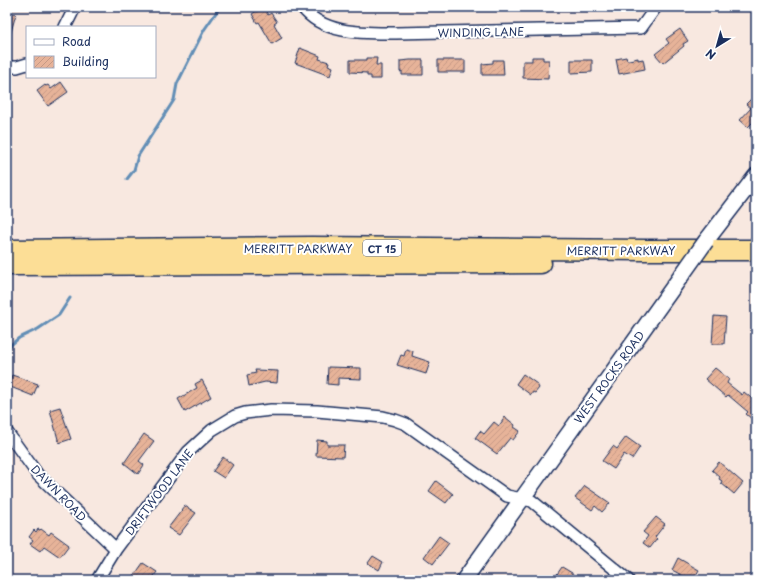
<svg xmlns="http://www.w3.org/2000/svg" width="763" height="587" font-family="'Playpen Sans',sans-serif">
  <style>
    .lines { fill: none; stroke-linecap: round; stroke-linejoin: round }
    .stream { stroke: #628eb6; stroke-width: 3 }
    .building { fill: url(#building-hatch); stroke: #1b2f5e }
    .minor-casing { stroke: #1b2f5e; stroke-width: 14 }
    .secondary-casing { stroke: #1b2f5e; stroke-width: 18 }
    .motorway-casing { stroke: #1b2f5e; stroke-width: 23 }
    .minor { stroke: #fff; stroke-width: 11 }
    .secondary { stroke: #fff; stroke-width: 15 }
    .motorway { stroke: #fcde96; stroke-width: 20 }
    .secondary-bridge-casing { stroke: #1b2f5e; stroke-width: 18; stroke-linecap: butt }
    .secondary-bridge { stroke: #fff; stroke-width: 15 }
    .labels { text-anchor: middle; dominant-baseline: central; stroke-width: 4; stroke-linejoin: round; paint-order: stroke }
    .shield { fill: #fff; stroke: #5f6d8e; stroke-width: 1 }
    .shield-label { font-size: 10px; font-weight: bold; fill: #1b2f5e }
    .street-label { font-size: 11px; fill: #1b2f5e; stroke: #fff }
  </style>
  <defs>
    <pattern id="building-hatch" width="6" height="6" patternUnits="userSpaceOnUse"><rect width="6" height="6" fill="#e7b399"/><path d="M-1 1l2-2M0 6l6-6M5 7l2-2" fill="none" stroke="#c69a86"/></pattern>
  </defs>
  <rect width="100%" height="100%" fill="#f8e8e0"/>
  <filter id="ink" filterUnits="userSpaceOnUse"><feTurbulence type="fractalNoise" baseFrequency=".025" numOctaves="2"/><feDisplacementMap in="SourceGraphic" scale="8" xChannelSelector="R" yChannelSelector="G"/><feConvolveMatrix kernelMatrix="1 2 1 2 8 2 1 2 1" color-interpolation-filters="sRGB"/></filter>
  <g filter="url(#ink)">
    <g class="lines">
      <path class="stream" d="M127,179L134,170L138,156L174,100L177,84L204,30L220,7
        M7,348L19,338L38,329L59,315L70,298"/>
    </g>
    <path class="building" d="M263,7L268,15L271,13L277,22L274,24L282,38L272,44L259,22L257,23L252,14Z
      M7,12L16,14L9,39H7Z
      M680,29L688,41L683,44L684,46L663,63L655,54L669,43L666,39Z
      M300,48L320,56L319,59L329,62L328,65L333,67L330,76L295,63Z
      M532,57H543V60H549L548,79L523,78V61H532Z
      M626,57L627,60H629L638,58V60L643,59L645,69L619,74L616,59Z
      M367,58H377L376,65H381V79H371V76H367V73L350,72V60H367Z
      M410,60H423V75H402V71L400,72V61Z
      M438,60H465V72H438Z
      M493,60H503L504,75H482V64L493,63Z
      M571,60H592V72L571,73Z
      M61,82L68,92L48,106L37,91L45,85L46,86L48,85L51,89Z
      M756,94V119L748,127L740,120L751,108L746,104Z
      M714,316L726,317L724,344H712Z
      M406,349L413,351L412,356L430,362L426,374L397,365L401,355L404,356Z
      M328,367L361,368V379L338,378V385L327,384Z
      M715,368L729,379L727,383L742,395L744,392L756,402V418L755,417L753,420L746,414L748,412L728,395L726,397L705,379Z
      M255,370L278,371L277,383L265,382L249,386L247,375L256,373Z
      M523,374L537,384L539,388L535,393L533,392L531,395L516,384Z
      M12,375L38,384L33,396L8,386Z
      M202,380L211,397L185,412L178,399L197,388L195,384Z
      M60,407L71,439L59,443L50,410Z
      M505,417L515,425L514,427L520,431L513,440L510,438L497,454L475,438L480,431L484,434L494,422L499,426Z
      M144,434L154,441L139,461L144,465L138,474L124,463Z
      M626,437L640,447L632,459L624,454L614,469L602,461L613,446L617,449Z
      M317,440L327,441V445H344L343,457L316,456Z
      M223,457L233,465L224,478L213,471Z
      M719,462L743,483L734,494L721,483L722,481L719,479L720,477L712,470Z
      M436,481L453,494L446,503L429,491Z
      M585,486L610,503L602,512L595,506L592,510L575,498Z
      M185,506L196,513L179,535L168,528Z
      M656,517L665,524L655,537L657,539L650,548L643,543L648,536L643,532Z
      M38,529L40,530L41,529L49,535L51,532L69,545L60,557L44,546L40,551L30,544L33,540L29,537L34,530L36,532Z
      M439,536L449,543L433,564L424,557Z
      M373,556L383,562L379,570L368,563Z
      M678,558L699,570L693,580H691L672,570Z
      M143,563L157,572L151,580H131Z
      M562,567L572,573V574L581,580H553Z"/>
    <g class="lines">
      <g class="minor-casing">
        <path id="minor" d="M302,7C323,35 364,33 396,33L641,28L656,7
          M65,27L75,7
          M7,67H17L27,64
          M7,432L38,475L116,549
          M97,580L116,549L188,452L212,430L235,416L245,413L271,410L317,411L383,417L395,420L406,424L507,496L532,501L628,580"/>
      </g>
      <g class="secondary-casing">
        <path id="secondary" d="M706,241L756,176
          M464,580L674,286"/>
      </g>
      <g class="motorway-casing">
        <path id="motorway" d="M7,250L312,247L644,250H756
          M7,265L541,263"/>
      </g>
      <use href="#minor" class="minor"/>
      <use href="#secondary" class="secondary"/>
      <use href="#motorway" class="motorway"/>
      <g class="secondary-bridge-casing">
        <path id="secondary-bridge" d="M674,286L706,241"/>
      </g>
      <use href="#secondary-bridge" class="secondary-bridge"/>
    </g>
  </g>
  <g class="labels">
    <rect class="shield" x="363" y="240" width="38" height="16" rx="3"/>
    <g class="shield-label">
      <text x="382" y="248">CT 15</text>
    </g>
    <g class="street-label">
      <text transform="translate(481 32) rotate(-1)">WINDING LANE</text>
      <text x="298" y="248">MERRITT PARKWAY</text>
      <text x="621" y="250">MERRITT PARKWAY</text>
      <text transform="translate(609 377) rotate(-54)">WEST ROCKS ROAD</text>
      <text transform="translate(159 492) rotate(-53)">DRIFTWOOD LANE</text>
      <text transform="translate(59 493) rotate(46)">DAWN ROAD</text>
    </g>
  </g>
  <rect width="763" height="587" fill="none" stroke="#fff" stroke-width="24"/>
  <rect x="12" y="12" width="739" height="563" fill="none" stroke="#1b2f5e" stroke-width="1.5" filter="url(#ink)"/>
  <rect x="26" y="26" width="130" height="52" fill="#ffffff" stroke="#a4acbf"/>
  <rect x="34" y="39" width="20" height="6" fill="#ffffff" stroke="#a4acbf"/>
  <text x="62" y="46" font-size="12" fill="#1b2f5e">Road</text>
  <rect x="34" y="56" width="20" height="12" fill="url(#building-hatch)" stroke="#a4acbf"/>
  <text x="62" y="66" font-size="12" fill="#1b2f5e">Building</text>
  <g transform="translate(717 46) rotate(217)" stroke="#ffffff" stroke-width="3" paint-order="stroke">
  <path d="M0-3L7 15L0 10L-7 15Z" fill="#1b2f5e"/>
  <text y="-6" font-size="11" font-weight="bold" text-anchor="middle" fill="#1b2f5e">N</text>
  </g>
</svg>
